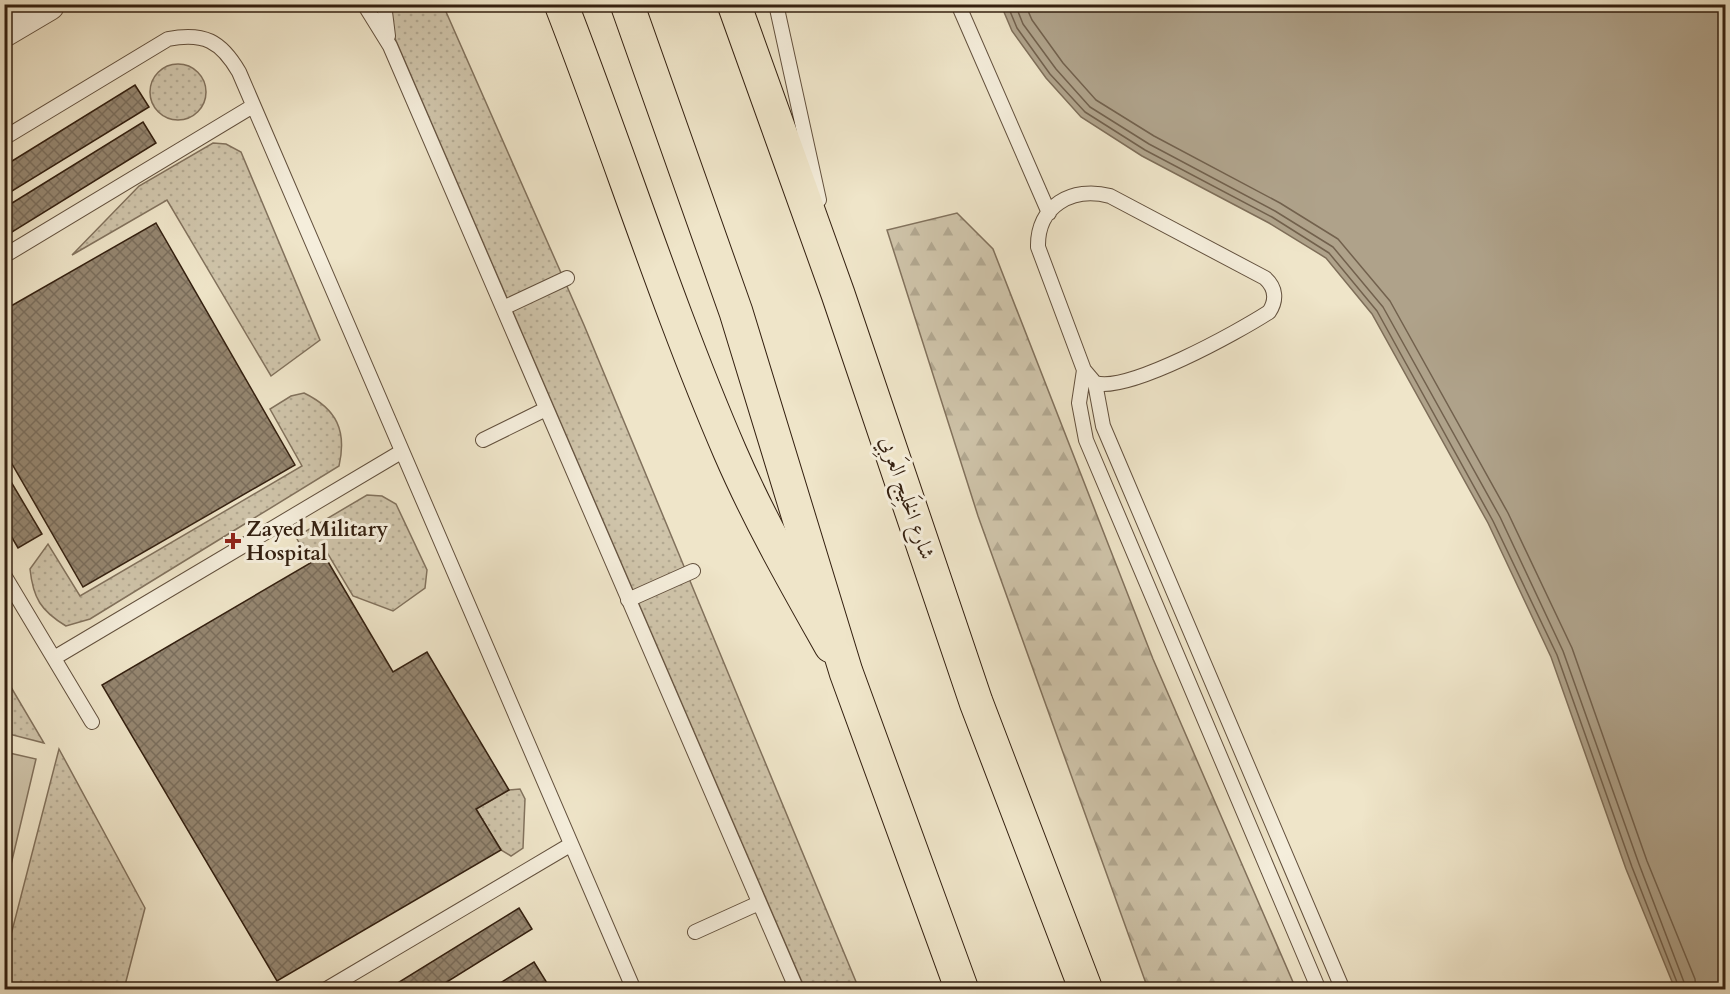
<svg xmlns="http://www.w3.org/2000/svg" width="1730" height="994" font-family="Cardo,Amiri,serif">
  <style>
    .grass { fill: url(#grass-dots); stroke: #82725d; stroke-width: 1.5 }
    .forest { fill: url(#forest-firs); stroke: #82725d; stroke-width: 1.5 }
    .pitch { fill: #cfc4aa; stroke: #82725d; stroke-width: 1.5 }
    .water { fill: #afa28a; stroke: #7e6e59; stroke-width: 1.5 }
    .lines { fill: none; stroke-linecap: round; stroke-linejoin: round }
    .shore { stroke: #72614d; stroke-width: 1.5 }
    .building { fill: url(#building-cross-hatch); stroke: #342010; stroke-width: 1.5 }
    .service-casing { stroke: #63513e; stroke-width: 16 }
    .tertiary-casing { stroke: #63513e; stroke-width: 35 }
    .primary-casing { stroke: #342010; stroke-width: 35 }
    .trunk-casing { stroke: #342010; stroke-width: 35 }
    .service { stroke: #f5eedc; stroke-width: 14 }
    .tertiary { stroke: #f5eedc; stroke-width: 33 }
    .primary { stroke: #efe5c9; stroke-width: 33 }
    .trunk { stroke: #efe5c9; stroke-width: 33 }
    .poi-dot { fill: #8f2418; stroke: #f5eedc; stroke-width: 2 }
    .labels { text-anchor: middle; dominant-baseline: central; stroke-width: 6; stroke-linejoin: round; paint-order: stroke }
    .street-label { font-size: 21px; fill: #342010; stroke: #f5eedc }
    .poi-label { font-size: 21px; font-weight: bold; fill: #342010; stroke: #f5eedc; text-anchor: start }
  </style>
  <defs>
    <pattern id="grass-dots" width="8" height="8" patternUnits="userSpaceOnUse" patternTransform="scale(1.5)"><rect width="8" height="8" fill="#cfc4aa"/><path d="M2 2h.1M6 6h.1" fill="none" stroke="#b2a891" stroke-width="1.8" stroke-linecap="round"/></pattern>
    <pattern id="forest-firs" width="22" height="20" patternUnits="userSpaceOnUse" patternTransform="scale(1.5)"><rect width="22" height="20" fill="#cfc4aa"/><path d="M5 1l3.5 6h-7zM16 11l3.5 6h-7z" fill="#b2a891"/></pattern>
    <pattern id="building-cross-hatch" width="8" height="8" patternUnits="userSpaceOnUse" patternTransform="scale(1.5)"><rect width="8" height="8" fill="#958670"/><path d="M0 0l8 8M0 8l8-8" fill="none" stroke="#7a6d5b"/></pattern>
  </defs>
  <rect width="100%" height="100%" fill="#efe5c9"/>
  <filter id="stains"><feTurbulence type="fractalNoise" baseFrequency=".00333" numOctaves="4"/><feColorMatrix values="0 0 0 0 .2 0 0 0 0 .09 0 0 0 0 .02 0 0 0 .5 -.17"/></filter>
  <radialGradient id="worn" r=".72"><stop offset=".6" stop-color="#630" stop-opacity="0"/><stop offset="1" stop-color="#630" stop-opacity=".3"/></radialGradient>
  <path class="grass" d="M388,5H443L584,325L859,989H805L391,29Z
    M150 92a28 28 0 1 1 56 0a28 28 0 1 1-56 0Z
    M213,143L226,144L241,152L320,340L271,376L167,200L72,255L139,186Z
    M304,393C337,409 347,431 339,466L90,619L66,626C41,611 33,598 30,569L48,544L80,596L302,466L270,409L291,396Z
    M367,495L382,496L396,504L427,570L425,588L393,611L353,596L325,549L308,559L296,537Z
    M5,677L44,743L5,733Z
    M59,749L145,908L124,989H5V958Z
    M520,789L525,799L523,848L511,856L501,850L476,809L509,790Z"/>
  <path class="forest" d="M957,213L993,249L1153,659L1296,989H1148L978,516L887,230Z"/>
  <path class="pitch" d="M5,752L36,759L5,890L4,752Z"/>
  <path class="water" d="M1001,5H1725V989H1675L1626,869L1551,657L1488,523L1372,314L1326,258L1269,223L1142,156L1081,117L1046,78L1012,31Z"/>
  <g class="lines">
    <path class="shore" d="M1007,4L1017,28L1050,74L1085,112L1145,150L1272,217L1329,253L1377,311L1493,521L1557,655L1632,867L1680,990
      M1015,4L1023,24L1056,69L1090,107L1149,144L1275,211L1333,247L1383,307L1500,517L1563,651L1639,864L1687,990
      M1025,4L1032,20L1063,63L1096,100L1154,136L1280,203L1338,239L1390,301L1508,513L1572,648L1647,861L1695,979L1696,990"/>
  </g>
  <path class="building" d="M135,85L149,107L4,196V166Z
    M143,122L156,143L4,237V208Z
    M156,223L295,465L83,587L4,450V310Z
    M4,470L42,534L18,548L4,524Z
    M324,555L393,672L427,652L509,790L476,809L501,850L277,981L102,685Z
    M519,908L532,929L434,990H392L391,987Z
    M534,962L547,983L536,990H489Z"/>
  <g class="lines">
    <g class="service-casing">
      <path id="service" d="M364,4L390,46L797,990
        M384,4L388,36
        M776,4L819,200
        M958,4L1049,213
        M4,138L168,39C204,32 221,41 239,72L634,990
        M4,256L253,106
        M503,308L567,278
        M1084,370L1095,383C1128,393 1238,332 1269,312C1277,300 1276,288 1265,278L1110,196C1072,186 1037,206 1038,247L1084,370L1079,403L1086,440L1319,990
        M1095,383L1103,426L1343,990
        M483,440L546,409
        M4,575L92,722
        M628,600L693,571
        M54,658L401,452
        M695,932L759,903
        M325,990L570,845"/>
    </g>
    <g class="tertiary-casing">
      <path id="tertiary" d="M4,30L48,4"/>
    </g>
    <g class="primary-casing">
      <path id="primary" d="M561,4C619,153 667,306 730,452C759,519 795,582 831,646"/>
    </g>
    <g class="trunk-casing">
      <path id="trunk" d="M627,4L736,312L846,672L962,990
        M734,4L838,294L976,702L1086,990"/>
    </g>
    <use href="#service" class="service"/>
    <use href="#tertiary" class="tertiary"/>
    <use href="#primary" class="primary"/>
    <use href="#trunk" class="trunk"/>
  </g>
  <path class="poi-dot" d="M230 532h6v6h6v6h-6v6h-6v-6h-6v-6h6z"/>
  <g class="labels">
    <g class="street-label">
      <text transform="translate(907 498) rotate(71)">شارع الخَلِيج العَربِي</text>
    </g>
    <g class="poi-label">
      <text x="246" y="529">Zayed Military<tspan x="246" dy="24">Hospital</tspan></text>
    </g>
  </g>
  <rect width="1730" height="994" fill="none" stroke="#efe5c9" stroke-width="24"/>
  <rect x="6" y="6" width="1718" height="982" fill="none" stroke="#342010" stroke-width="3"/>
  <rect x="12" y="12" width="1706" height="970" fill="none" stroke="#342010" stroke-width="1.5"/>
  <rect width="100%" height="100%" filter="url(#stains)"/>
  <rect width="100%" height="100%" fill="url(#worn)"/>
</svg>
